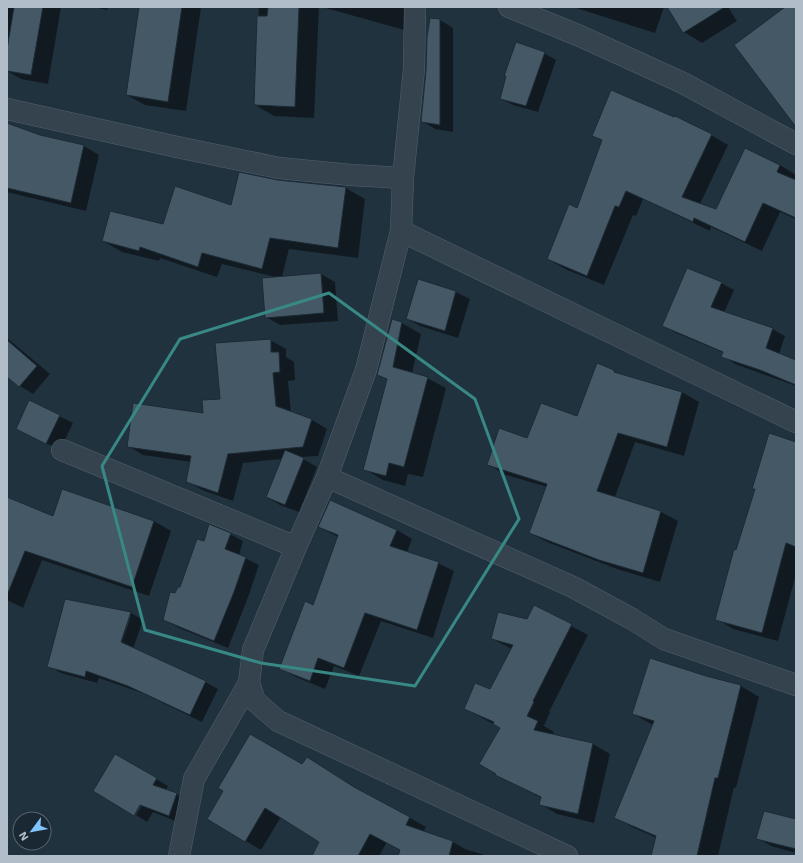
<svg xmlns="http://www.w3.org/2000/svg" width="803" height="863" font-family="'Work Sans',sans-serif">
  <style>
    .shadow { fill: #0007; fill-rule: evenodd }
    .building { fill: #445865; stroke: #1c2a35 }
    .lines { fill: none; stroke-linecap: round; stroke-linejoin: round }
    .minor-casing { stroke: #53616c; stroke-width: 22 }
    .minor { stroke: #35434e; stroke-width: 21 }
    .marked { fill: none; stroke: #388885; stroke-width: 3; stroke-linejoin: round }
  </style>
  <rect width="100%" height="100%" fill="#21323f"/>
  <path class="shadow" d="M7,7H61L48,84L21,79L7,71V55L10,38L7,39Z
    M94,7H108L107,10Z
    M140,7H201L186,111L145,105L127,95Z
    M259,7H319L314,118L274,116L255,105Z
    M322,7H409L408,31Z
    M573,7H664L655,33Z
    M668,7H728L737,21L702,43L684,32Z
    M440,20L453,28V132L435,129L422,121Z
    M544,53L556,60L538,112L513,105L501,99Z
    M7,124L40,136L84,146L99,155L86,211L7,192Z
    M593,135H711L728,145L700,204L717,210L745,149L780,165L796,175L794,180L796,181V219L780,212L762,251L711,227L710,231L643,199L636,216L633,215L604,285L565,269L548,259L578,209L603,141Z
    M278,181L346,188L365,199L358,258L289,249L282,277L321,274L335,282L338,321L280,325L266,317L275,277L222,264L217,277L160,258L159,261L122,252L103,241L232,207Z
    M418,280L456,292L470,299L458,338L420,326L407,319Z
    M721,283L734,290L724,313L772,329L785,336L779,354L796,361V386L735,364L723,356L724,353L676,333L664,325Z
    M402,323L421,334L412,373L427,378L446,388L423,477L408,474L405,486L383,480L364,469L388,380L378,375Z
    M7,338L50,374L33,394L20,386L7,375Z
    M270,340L286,349V357L294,362L295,380L288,381L291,413L312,420L327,429L318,456L300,457L317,467L299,512L280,505L267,497L282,459L243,463L233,501L202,490L187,481L191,462L143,455L128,446L205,414L221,400Z
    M614,371L621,375L682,392L699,402L684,456L635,442L615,497L661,512L678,521L660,582L617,569L547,542L530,533L547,487L506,475L489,465L528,439L577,418Z
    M59,416L73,423L60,450L17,429Z
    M796,443V574L778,641L733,629L717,619L756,489L754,488Z
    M63,491L154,521L171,531L149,596L42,560L23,608L7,600V498L54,517Z
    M330,501L397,530L412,539L407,552L438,563L454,571L433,638L381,621L359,676L334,666L325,689L296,677L281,668L314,606L338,537L319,527Z
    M230,534L243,541L239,555L259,565L247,600L228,648L179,628L165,620L176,595L204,542Z
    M66,600L131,613L143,620L133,649L205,682L218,689L202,722L142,693L99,678L97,683L61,673L48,666ZM129,616H131L120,647H118Z
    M534,606L588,635L549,712H550L544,726L554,732L553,735L593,744L610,754L594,823L557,814L540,804L541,798L496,774L501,728L465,709L491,691L512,649L492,639L527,620Z
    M741,686L759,697L736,788L734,787L718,856H652L657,838L634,828L616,818L653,725L633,714Z
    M116,755L168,786L166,790L177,794L189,802L181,823L153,812L147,822L136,815L144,802Z
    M302,766L364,793L410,818L426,827L423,832L453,842L465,849L488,856H399L401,850L387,842L379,856H344L281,817L261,850L208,819Z
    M796,820V853L771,846L757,838Z"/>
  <path class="building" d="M14,7H43L31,75L7,71V49Z
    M139,7H182L168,102L126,95Z
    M268,7H299L295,107L254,105L257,16H267Z
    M667,7H725L683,33Z
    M785,7H796V127L734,45Z
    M430,18L440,19V125L421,122L426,70L427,37Z
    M516,42L545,52L526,106L500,99L506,76H504Z
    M611,90L674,117L675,116L712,134L682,197L716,209L745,148L780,165L777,172L796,180V218L763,203L745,242L694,218L693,222L626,191L619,207L615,206L587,276L547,259L569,204L577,208L602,140L592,136Z
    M7,123L40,135L84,145L71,203L7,188Z
    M239,172L278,180L346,187L338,248L270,238L262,269L202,253L198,267L140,247L139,251L102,241L110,211L163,224L175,186L231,205Z
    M687,268L722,282L711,307L773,328L766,348L796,360V385L760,370L721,357L723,352L662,326Z
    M321,273L324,313L265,318L262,278Z
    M418,279L456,291L445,331L406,319Z
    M392,319L402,322L393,367L428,377L404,467L389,463L386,476L363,470L387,379L377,375Z
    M271,339V352H279L280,372L273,373L276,406L312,419L303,447L228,454L218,493L186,482L191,456L127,447L133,403L203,413L202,400L220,399L215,343Z
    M7,340L37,366L19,387L7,377Z
    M597,363L614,370V372L682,392L667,447L618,433L597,491L661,511L643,573L599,560L529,533L547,484L487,465L499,428L527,438L541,403L577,416Z
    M29,400L60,415L46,444L16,429Z
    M769,433L796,442V547L786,543L762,633L715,620L734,549L736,550L755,489H752Z
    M285,450L304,458L285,505L266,497Z
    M62,489L154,521L132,587L25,551L8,593H7V497L53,516Z
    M330,500L397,530L390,546L439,562L417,630L365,613L344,668L318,658L310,681L279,669L305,601L313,605L338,535L318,527Z
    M209,524L231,533L225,549L246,557L234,592L214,641L163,620L170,592L175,593L178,587H180L197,539L204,541Z
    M65,599L131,612L121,642L206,681L190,715L128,686L86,671L85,677L47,667Z
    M534,605L572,624L533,701L534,702L527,716L538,721L534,730L593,743L578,814L539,805L541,797L495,775L496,774L479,764L500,728L493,724L494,722L464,709L475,683L490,689L513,645L491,639L498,612L527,619Z
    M650,658L706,676L741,685L718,778H715L697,856H651L656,836L614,818L654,721L632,714Z
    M250,734L302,764L307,757L354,787L410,817L406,825L453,841L449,856H398L400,850L370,834L358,856H312L319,842L265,808L245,842L207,819L223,791L218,788Z
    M115,754L157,778L153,785L177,793L169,816L140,805L134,816L93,791Z
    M764,811L796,819V849L756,839Z"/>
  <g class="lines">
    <g class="minor-casing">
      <path id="minor" d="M415,7L414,69L403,178L401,231L366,370L327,477L296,547L253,650L249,683L255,701L278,721L567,856
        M509,7L580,36L683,83L796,144
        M7,109L177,147L279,168L351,175L403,178
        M401,231L796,422
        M62,450L296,547
        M327,477L573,587L632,619L664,639L796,685
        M179,856L194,779L249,683"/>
    </g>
    <use href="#minor" class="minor"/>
  </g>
  <path class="marked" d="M329,293L475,399L519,519L415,686L261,663L145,630L102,466L180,339Z"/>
  <rect width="803" height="863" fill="none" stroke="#b1beca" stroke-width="16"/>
  <g transform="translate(32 831) rotate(238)"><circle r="19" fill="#1a2833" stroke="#56646f"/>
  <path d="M0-3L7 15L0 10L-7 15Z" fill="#80c5ff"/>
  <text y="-6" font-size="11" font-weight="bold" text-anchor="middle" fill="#b1beca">N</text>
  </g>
</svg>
